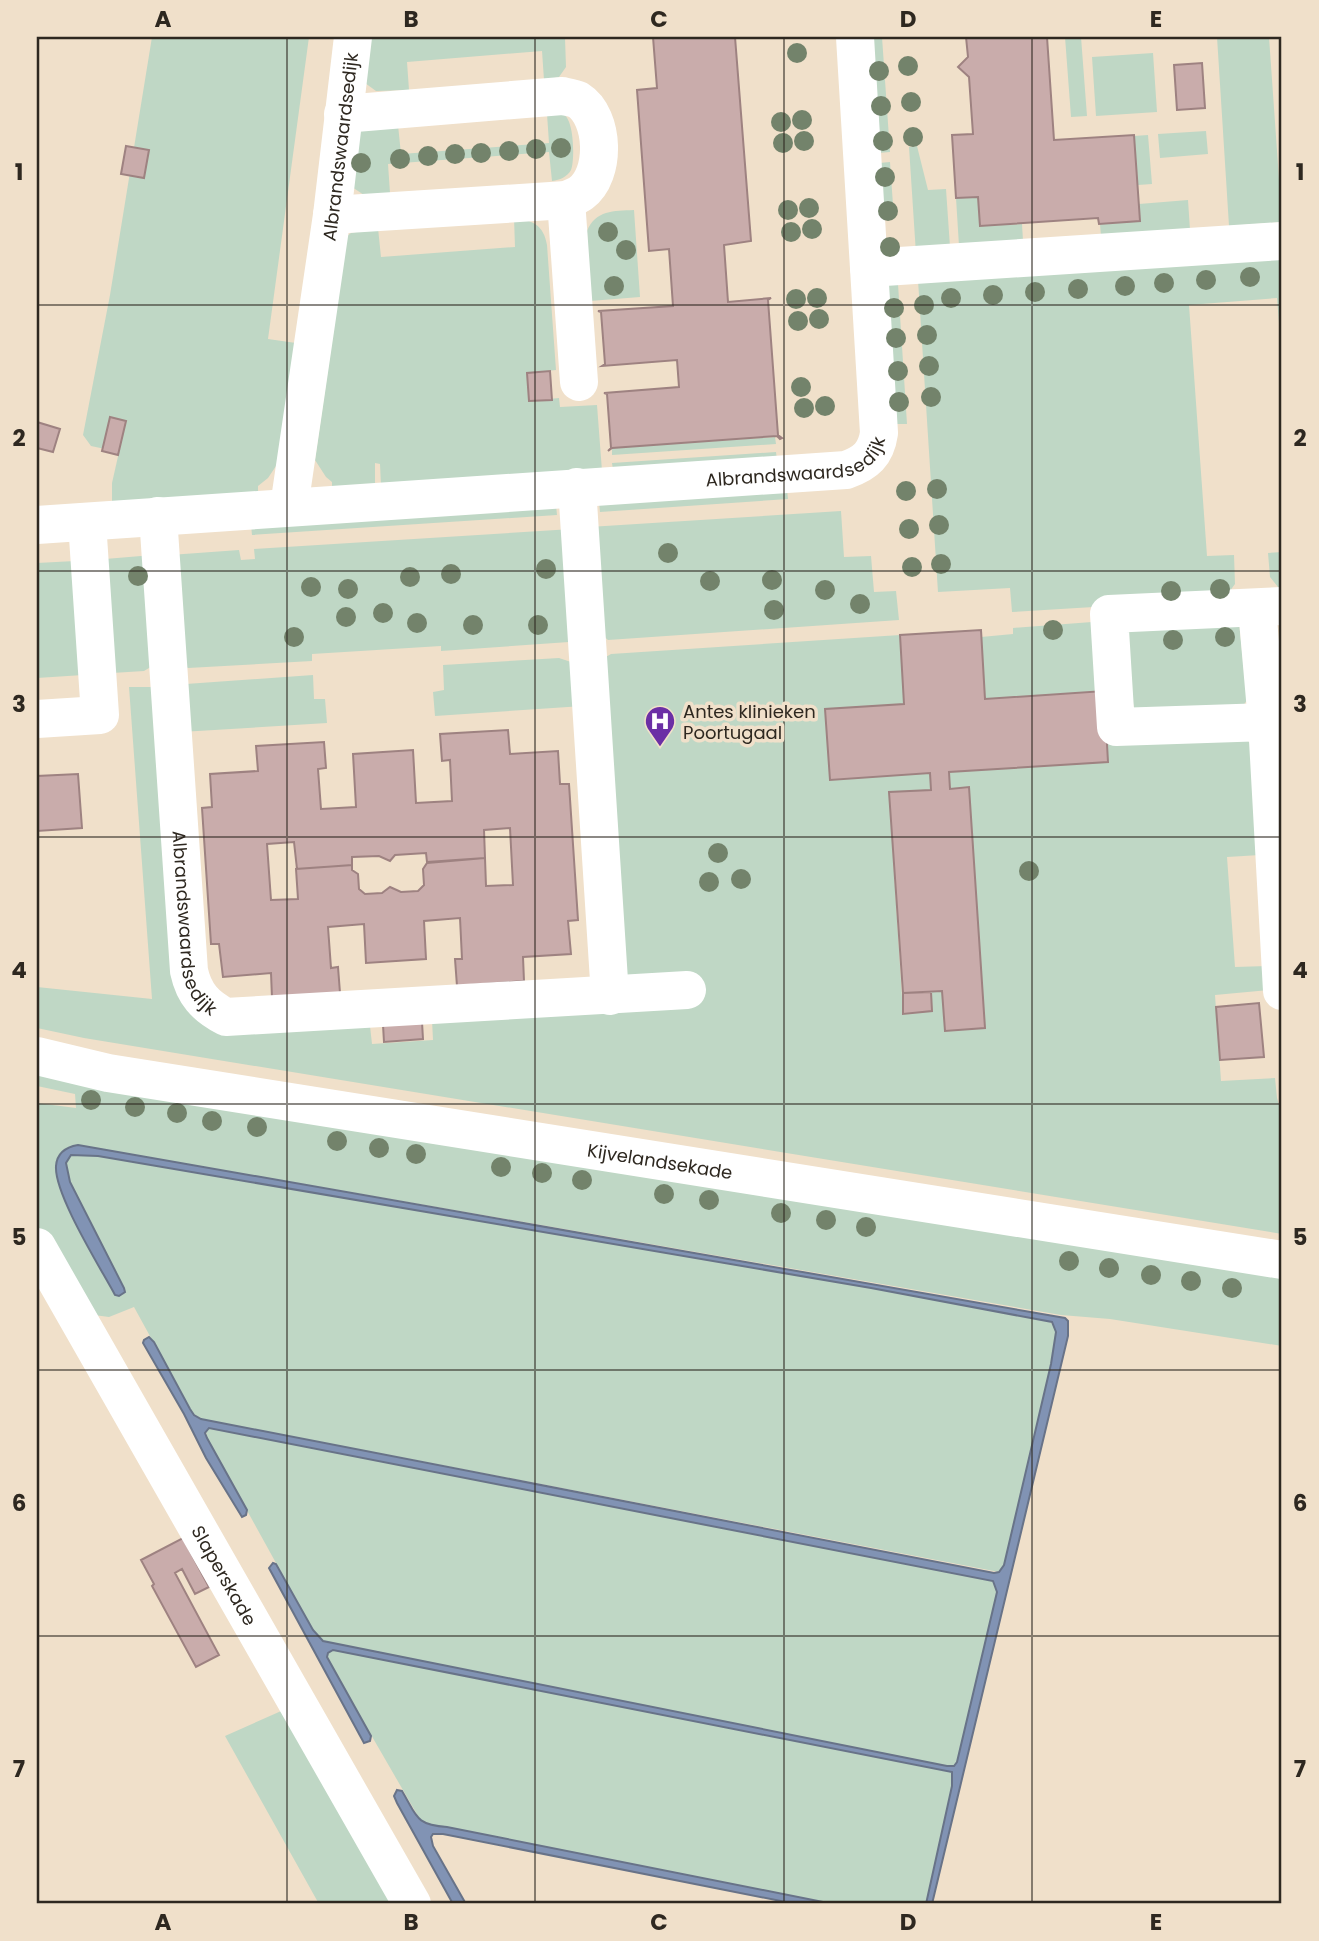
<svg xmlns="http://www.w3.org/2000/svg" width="1319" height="1941" font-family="Poppins,sans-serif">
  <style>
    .green { fill: #bfd7c5 }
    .water { fill: #8193b4; stroke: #687388; stroke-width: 2 }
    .building { fill: #c9acab; stroke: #9e8281; stroke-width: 2; fill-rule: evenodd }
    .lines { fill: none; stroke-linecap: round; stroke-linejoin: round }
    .minor { stroke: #fff; stroke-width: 38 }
    .tree { fill: #73836b }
    .grid { fill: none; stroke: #2e2820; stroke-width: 2; stroke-opacity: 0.55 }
    .labels { text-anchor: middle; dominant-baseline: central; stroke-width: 7; stroke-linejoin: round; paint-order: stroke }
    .street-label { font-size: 18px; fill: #2e2820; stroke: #f0e0ca }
    .poi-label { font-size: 18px; fill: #2e2820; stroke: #f0e0ca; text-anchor: start }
    .neatline { fill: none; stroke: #2e2820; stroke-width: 2.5 }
    .grid-label { font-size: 23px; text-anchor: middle; font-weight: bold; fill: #2e2820 }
  </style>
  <rect width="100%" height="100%" fill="#f0e0ca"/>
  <path class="green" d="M152,37H309L268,339L296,343L278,463L268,478L258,486V494L112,503V483L119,452L91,446L83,435L110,295Z
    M369,37H581L565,38L566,67L559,77L544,80L542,51L407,62L409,90L376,91L365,83Z
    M870,37H882L890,152L878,153Z
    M1065,37H1081L1087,116L1071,117Z
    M1217,37H1269L1282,222L1229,226Z
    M1153,53L1157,112L1096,116L1092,57Z
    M547,114C552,114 559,113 564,115C574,120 575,160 571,170C567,177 560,180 552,181L549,152L388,164L390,193L364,195L352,187L360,131L398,125L401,154L549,143Z
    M1206,131L1208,154L1160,158L1158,134Z
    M1148,135L1152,184L1138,185L1134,136Z
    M917,146L928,190L946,189L950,247L916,254L909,147Z
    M890,162L894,219H882L879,163Z
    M978,197L980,226L1022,224L1023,241L959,246L956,198Z
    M1188,200L1190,230L1101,236L1100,224L1139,221V204Z
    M634,210L640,297L590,301L587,231C596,210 613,211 634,210Z
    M514,218C532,220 544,225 547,245L556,370L528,373L529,401L559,398L560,407L597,405L602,471L381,486L380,464L375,463V486L332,489V482L326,477L315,460L347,236L351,233L378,228L381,257L515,247Z
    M1282,256V361L1277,298L1189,305L1207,556L1234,555L1235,584L1224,599L1012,612L1010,588L938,592L918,280Z
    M898,284L907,424H896L886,285Z
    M775,437L776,444L612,455V448Z
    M776,452L777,460L613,470L612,463Z
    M787,490L788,499L600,512L599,502Z
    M556,505L557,515L252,535L251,525Z
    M841,511L844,557L871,556L874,592L896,591L899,620L608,640L601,634L589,527Z
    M572,529L569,642L441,651V646L312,654V661L188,668L181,664L170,555L239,550L241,560L255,559L254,549Z
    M1282,552V592L1270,577L1268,553Z
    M153,555L154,665L144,671L112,673L105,559Z
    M75,561L83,675L37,678V563Z
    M1092,622L1104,691L985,699L981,637L1013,634V628Z
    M1239,622L1247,700L1243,706L1136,718L1119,631Z
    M900,635L904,704L831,780L930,773L931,790L889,793L903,1013L932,1011L931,992L942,991L945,1031L985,1028L969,788L950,789L949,772L1108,762L1107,740L1245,738L1253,746L1260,855L1227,857L1235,967L1267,966L1269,990L1215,995L1221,1081L1275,1078L1277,1098L1282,1115V1234L84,1038L37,1028V987L152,999L129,687H153L186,992L369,1017L372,1044L433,1040L432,1020L637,980L622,973L604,658L611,654Z
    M559,658L571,662L583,706L435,716L433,692L444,690L443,665Z
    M313,675L314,699H325L327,723L181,732L186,684Z
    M37,1074L1282,1278V1346L1110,1319L1061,1315L78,1145L63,1150L65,1200L115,1294L124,1288L70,1182L66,1163L71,1155L98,1156L871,1288L1048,1321L1055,1326L1056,1332L1051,1364L1004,1565L999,1572L201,1419L194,1415L190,1409L134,1307L109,1317L94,1315L37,1229V1103L76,1108L75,1094L37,1086Z
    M214,1427L993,1581L997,1592L957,1762L954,1766L936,1764L323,1641L313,1630L207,1438L206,1430Z
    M333,1650L952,1772V1786L926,1904H833L422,1823L333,1669L327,1657L328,1653Z
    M288,1708L402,1904H319L225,1736Z"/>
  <path class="water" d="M78,1145L1065,1318L1068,1321V1336L932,1904H926L952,1786V1772L333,1650L328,1653L327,1657L371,1736L370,1741L364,1743L269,1568L273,1563L276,1564L313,1630L323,1641L947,1766H954L957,1762L997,1592L993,1581L209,1428L205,1433L207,1438L247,1510L246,1515L242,1517L206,1458L184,1414L143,1343L144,1340L149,1337L154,1342L190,1409L194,1415L201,1419L994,1573L999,1572L1004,1565L1051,1364L1056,1332L1052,1322L871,1288L98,1156L71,1155L66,1163L70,1182L124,1288L125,1292L119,1296L115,1295C100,1267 54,1194 56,1166C57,1153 66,1147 78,1145Z
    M397,1790L402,1791C417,1816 415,1825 447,1827L833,1904H796L443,1834H433L431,1837L433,1846L466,1904H453L397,1803L394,1796Z"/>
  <path class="building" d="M653,37H735L751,241L724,245L728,302L771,298L768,300L778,435L782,438L780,439L777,436L612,448L608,451L611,448L607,394L604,393L679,387L677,360L602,366L605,364L601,312L598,311L673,306L669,249L649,251L637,90L657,88Z
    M966,37H1047L1054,140L1134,135L1140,221L1099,224L1098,218L980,226L978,197L956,198L952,135L973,134L969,77L958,67L968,57Z
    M1202,63L1205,108L1177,110L1174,65Z
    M126,146L149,150L144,178L121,174Z
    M550,371L552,400L529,401L527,373Z
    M110,417L126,421L118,455L102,451Z
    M37,422L60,429L53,452L37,448Z
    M981,630L985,699L1104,691L1108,762L949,772L950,789L969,787L985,1028L945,1031L942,991L903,993L889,792L931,790L930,773L830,780L825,709L904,704L900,635Z
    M508,730L510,754L558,751L560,784H569L578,920L568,921L571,954L523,957L524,981L457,986L455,959H462L460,918L424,921L426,959L366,963L364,924L328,927L331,968L338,967L340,993L272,998L271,973L223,977L219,944H211L202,808L212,807L210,774L258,771L256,746L324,742L326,768L318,769L321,809L356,807L353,754L413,750L416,803L452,801L450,760L442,761L440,734ZM510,828L513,885L486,886L485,858L427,863L423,869L424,885L418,891L401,892L390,887L382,893L365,894L359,889L358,874L352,870V865L296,869L298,899L271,900L267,844L294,842L297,869L352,865V857L379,856L390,861L395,855L426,853L427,862L485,858L484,830Z
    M78,774L82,828L37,831V776Z
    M931,992L932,1011L903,1014V993Z
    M1259,1003L1264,1057L1220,1060L1216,1007Z
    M422,1022L423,1039L384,1042L383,1025Z
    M183,1538L209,1587L195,1594L182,1569L175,1573L219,1655L196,1667L152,1586L154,1584L141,1560Z"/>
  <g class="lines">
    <g class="minor">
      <path d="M566,200L579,382"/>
      <path d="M332,215L566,200C571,198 577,196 581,193C606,175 605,117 578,100C574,98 567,97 562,96L343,114"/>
      <path d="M869,268L1282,241"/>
      <path d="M577,487L610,996"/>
      <path id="s1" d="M289,507L332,215L353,37"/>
      <path id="s2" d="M158,516L189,971C194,994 205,1006 226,1017L687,990"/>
      <path id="s3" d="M37,525L846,470C866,463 876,454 879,433L855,37"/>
      <path d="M1257,608L1267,722L1282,991"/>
      <path d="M37,719L100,715L87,522"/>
      <path d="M1267,722L1116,727L1109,614L1282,606"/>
      <path id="s4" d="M37,1056L108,1073L1282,1260"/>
      <path id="s5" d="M37,1247L412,1904"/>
    </g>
  </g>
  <g class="tree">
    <circle cx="797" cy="53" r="10"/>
    <circle cx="908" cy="66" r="10"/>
    <circle cx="879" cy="71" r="10"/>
    <circle cx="911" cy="102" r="10"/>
    <circle cx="881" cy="106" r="10"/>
    <circle cx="802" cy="120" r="10"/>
    <circle cx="781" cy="122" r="10"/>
    <circle cx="913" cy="137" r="10"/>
    <circle cx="804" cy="141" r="10"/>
    <circle cx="883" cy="141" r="10"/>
    <circle cx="783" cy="143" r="10"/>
    <circle cx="561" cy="148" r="10"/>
    <circle cx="536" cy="149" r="10"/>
    <circle cx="509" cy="151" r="10"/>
    <circle cx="481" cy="153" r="10"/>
    <circle cx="455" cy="154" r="10"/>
    <circle cx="428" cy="156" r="10"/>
    <circle cx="400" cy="159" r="10"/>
    <circle cx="361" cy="163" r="10"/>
    <circle cx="885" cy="177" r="10"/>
    <circle cx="809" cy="208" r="10"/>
    <circle cx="788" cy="210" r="10"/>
    <circle cx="888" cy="211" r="10"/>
    <circle cx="812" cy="229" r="10"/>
    <circle cx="608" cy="232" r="10"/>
    <circle cx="791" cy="232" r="10"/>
    <circle cx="890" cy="247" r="10"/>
    <circle cx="626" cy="250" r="10"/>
    <circle cx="1250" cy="277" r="10"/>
    <circle cx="1206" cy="280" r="10"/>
    <circle cx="1164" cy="283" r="10"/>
    <circle cx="614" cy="286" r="10"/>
    <circle cx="1125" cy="286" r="10"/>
    <circle cx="1078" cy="289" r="10"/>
    <circle cx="1035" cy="292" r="10"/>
    <circle cx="993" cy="295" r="10"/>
    <circle cx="817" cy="298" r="10"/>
    <circle cx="951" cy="298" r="10"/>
    <circle cx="796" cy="299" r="10"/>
    <circle cx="924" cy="305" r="10"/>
    <circle cx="894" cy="308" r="10"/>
    <circle cx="819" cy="319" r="10"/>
    <circle cx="798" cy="321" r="10"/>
    <circle cx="927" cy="335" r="10"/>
    <circle cx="896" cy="338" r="10"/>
    <circle cx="929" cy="366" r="10"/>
    <circle cx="898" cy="371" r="10"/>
    <circle cx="801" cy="387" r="10"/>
    <circle cx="931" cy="397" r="10"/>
    <circle cx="899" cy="402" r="10"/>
    <circle cx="825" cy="406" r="10"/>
    <circle cx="804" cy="408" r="10"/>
    <circle cx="937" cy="489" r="10"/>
    <circle cx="906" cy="491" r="10"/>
    <circle cx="939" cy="525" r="10"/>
    <circle cx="909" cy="529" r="10"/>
    <circle cx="668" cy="553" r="10"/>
    <circle cx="941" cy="564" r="10"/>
    <circle cx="912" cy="567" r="10"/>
    <circle cx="546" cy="569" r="10"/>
    <circle cx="451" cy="574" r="10"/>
    <circle cx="138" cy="576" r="10"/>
    <circle cx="410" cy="577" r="10"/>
    <circle cx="772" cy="580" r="10"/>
    <circle cx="710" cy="581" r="10"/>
    <circle cx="311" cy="587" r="10"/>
    <circle cx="348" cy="589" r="10"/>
    <circle cx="1220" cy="589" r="10"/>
    <circle cx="825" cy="590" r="10"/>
    <circle cx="1171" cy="591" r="10"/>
    <circle cx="860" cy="604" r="10"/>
    <circle cx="774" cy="610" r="10"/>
    <circle cx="383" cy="613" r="10"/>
    <circle cx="346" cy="617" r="10"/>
    <circle cx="417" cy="623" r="10"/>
    <circle cx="473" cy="625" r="10"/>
    <circle cx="538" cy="625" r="10"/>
    <circle cx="1053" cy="630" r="10"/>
    <circle cx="294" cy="637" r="10"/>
    <circle cx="1225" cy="637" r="10"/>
    <circle cx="1173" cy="640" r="10"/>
    <circle cx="718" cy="853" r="10"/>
    <circle cx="1029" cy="871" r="10"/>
    <circle cx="741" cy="879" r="10"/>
    <circle cx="709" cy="882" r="10"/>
    <circle cx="91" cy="1100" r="10"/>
    <circle cx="135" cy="1107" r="10"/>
    <circle cx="177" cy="1113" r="10"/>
    <circle cx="212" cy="1121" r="10"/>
    <circle cx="257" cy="1127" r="10"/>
    <circle cx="337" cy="1141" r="10"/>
    <circle cx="379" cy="1148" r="10"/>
    <circle cx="416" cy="1154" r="10"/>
    <circle cx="501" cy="1167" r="10"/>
    <circle cx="542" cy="1173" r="10"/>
    <circle cx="582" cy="1180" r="10"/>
    <circle cx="664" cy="1194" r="10"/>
    <circle cx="709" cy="1200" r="10"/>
    <circle cx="781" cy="1213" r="10"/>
    <circle cx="826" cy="1220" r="10"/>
    <circle cx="866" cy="1227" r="10"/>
    <circle cx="1069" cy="1261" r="10"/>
    <circle cx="1109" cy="1268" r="10"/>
    <circle cx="1151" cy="1275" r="10"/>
    <circle cx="1191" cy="1281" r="10"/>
    <circle cx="1232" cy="1288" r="10"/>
  </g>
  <path class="grid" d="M287,37V1904M535,37V1904M784,37V1904M1032,37V1904M37,305H1282M37,571H1282M37,837H1282M37,1104H1282M37,1370H1282M37,1636H1282"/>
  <defs>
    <g id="hospital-pin" transform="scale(1.575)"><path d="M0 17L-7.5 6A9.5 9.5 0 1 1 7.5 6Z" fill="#6b2fa5" stroke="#f0e0ca"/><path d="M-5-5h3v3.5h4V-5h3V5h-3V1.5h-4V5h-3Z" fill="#fff"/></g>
  </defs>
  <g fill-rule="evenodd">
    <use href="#hospital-pin" x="660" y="721"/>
  </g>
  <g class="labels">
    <g class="street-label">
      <text stroke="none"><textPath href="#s1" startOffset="364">Albrandswaardsedijk</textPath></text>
      <text stroke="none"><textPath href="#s3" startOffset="765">Albrandswaardsedijk</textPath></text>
      <text stroke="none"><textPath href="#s2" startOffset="410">Albrandswaardsedijk</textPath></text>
      <text stroke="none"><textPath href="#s4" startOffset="632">Kijvelandsekade</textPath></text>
      <text stroke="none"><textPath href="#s5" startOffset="378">Slaperskade</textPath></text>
    </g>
    <g class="poi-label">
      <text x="683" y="711">Antes klinieken<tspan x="683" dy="21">Poortugaal</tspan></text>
    </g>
  </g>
  <rect width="1319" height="1941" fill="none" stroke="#f0e0ca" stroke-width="77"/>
  <rect x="38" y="38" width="1242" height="1864" class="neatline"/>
  <g class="grid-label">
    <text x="163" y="27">A</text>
    <text x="411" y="27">B</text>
    <text x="659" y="27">C</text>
    <text x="908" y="27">D</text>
    <text x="1156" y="27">E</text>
    <text x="19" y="180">1</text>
    <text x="1300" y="180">1</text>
    <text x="19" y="446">2</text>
    <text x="1300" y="446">2</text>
    <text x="19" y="712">3</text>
    <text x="1300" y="712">3</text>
    <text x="19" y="978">4</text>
    <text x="1300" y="978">4</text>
    <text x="19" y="1245">5</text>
    <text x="1300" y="1245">5</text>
    <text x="19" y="1511">6</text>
    <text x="1300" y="1511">6</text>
    <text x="19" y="1777">7</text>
    <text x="1300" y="1777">7</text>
    <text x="163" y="1930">A</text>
    <text x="411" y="1930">B</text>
    <text x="659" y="1930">C</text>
    <text x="908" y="1930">D</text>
    <text x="1156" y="1930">E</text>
  </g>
</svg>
